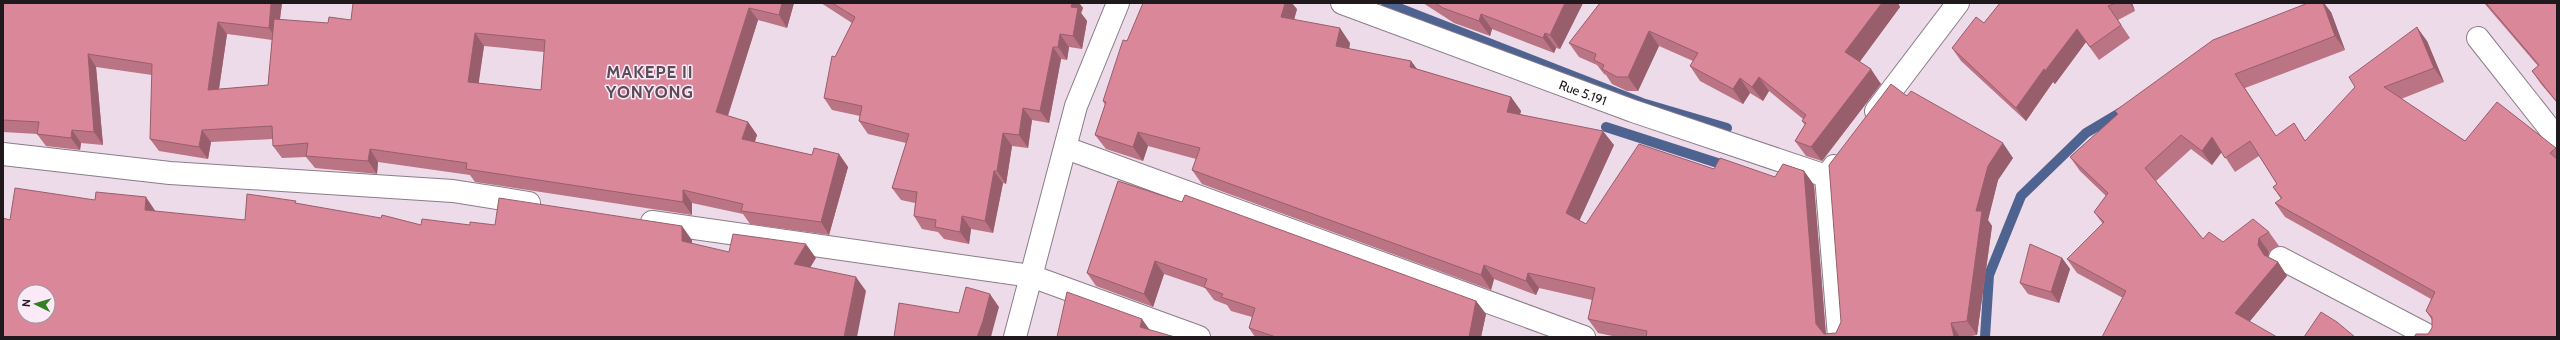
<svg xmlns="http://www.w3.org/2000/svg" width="2560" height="340" font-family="Cabin,sans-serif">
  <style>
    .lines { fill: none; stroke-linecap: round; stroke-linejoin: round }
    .stream { stroke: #4f6391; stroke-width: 10 }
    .minor-casing { stroke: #8b7c89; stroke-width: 24 }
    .major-casing { stroke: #8b7c89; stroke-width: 24 }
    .minor { stroke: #fff; stroke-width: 22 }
    .major { stroke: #fff; stroke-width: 22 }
    .wall { fill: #bb7484; fill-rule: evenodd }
    .shaded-wall { fill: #995e6c }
    .building { fill: #da879a; stroke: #995e6c; fill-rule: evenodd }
    .labels { text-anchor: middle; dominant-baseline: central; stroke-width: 3; stroke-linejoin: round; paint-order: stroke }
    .street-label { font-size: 13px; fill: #1f191e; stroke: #fae9f7 }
    .district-label { font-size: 17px; font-weight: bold; letter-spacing: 1px; fill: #5a4b57; stroke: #fae9f7 }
  </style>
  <rect width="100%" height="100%" fill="#eddbea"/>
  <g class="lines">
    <path class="stream" d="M1386,3L1642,103L1727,128
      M1606,127L1730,167
      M1985,337L1989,275L2021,196L2086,133L2128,108"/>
    <g class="minor-casing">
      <g id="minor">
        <path id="s1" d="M1342,3L1633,111L1826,176"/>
        <path d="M2478,38L2557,138"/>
        <path d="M1876,111L1958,3"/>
        <path d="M1066,148L1584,337"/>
        <path d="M3,154L170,173L453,191L529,203"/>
        <path d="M1834,166L1826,176L1839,337"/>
        <path d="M652,222L1031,276L1199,337"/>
        <path d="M2280,258L2431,337"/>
      </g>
    </g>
    <g class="major-casing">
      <path id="major" d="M1015,337L1076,106L1118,3"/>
    </g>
    <use href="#minor" class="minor"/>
    <use href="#major" class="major"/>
  </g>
  <path class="wall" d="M3,3H282L280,20L328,23L351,20L794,3L787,28L758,20L728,116L748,122L757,135L755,142L812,155L839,154L848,167L829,235L750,224L743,214L692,203V215L475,182L470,175L378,162L377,174L315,168L306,157L282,158L273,146V139L211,142L208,159L159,151L150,139L152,75L96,67L103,145L81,143L80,150L46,146L37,134L3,132ZM227,34L272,40L268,85L219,89ZM484,46L544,52L541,90L478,83Z
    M821,3H1079L1083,8L1081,13L1087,21L1082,49L1069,47L1067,60L1061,59L1049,123L1032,120L1028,148L1012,146L1006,184L1003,183L993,233L971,229L969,244L944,239L938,232L922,229L914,216L915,203L901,200L892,188L906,143L868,134L859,121L860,116L832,110L824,98L835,57L852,23Z
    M1423,3H1583L1560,49L1556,48L1554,53L1492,29L1490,36L1454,23Z
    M1600,3H1898L1900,7L1859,62L1881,84L1822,161L1806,156L1795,141L1805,125L1802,121L1803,119L1769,91L1763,101L1750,93L1743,104L1700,81L1690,66L1693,61L1659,46L1638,91H1627L1612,84L1606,75L1604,74L1597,65L1579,57L1569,43Z
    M2000,3H2132L2135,11L2118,20L2130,38L2099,60L2086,42L2055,84L2053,82L2026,121L1961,61L1952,48L1984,23Z
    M2484,3H2557V103L2541,84L2532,71L2538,66Z
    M1297,9L1294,19L1350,43L1349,49L1411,61L1417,69L1511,97L1521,111L1520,114L1614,145L1579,221L1586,224L1714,169L1775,177L1804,171L1814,185L1826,334L1836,333L1841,322L1907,96L2013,158L1998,180L1988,220L1992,226L1977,335L1966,337H1617L1598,333L1588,319L1592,300L1539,288L1536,295L1494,279L1491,290L1202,184L1192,170L1196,159L1148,146L1143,161L1106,149L1095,135L1105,105L1103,101L1127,41Z
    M2331,12L2345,50L2245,88L2276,136L2306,140L2427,41L2444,82L2401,99L2465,141L2556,148L2557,150V337L2428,334L2432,328V320L2426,311L2431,299L2285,217L2275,203L2281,199L2273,187L2277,184L2259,156L2235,172L2222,152L2212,165L2191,149L2156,181L2203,239L2223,242L2269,232L2279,246L2269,252L2268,257L2278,262L2287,276L2250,321L2123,298L2077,273L2067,259L2103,224L2094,212L2106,196L2080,171L2070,157L2118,114L2115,111Z
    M1118,181L1476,301L1486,314L1481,337H1255L1249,328L1252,317L1231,311L1227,305L1214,300L1205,288L1164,274L1153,307L1096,286L1087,273Z
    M2062,258L2070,269L2059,303L2028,294L2020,283Z"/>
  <path class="shaded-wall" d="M271,3H282L277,40L269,28Z
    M782,3H794L787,28L779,15Z
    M1072,3H1079L1083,8L1081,13L1087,21L1082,49L1073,36L1071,7Z
    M1285,3H1292L1297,9L1291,31L1281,17Z
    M1565,3H1583L1560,49L1550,35Z
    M1882,3H1898L1900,7L1856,67L1845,52Z
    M2130,3H2132L2135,11Z
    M2323,3H2324L2331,12L2345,50L2335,36Z
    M749,8L758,20L725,124L716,112Z
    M1481,14L1492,29L1490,36L1479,21Z
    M218,22L227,34L217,102L208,90Z
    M2417,27L2427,41L2444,82L2434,68Z
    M1340,28L1350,43L1347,61L1336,46Z
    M2077,29L2086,42L2055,84L2045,71Z
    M1649,31L1659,46L1638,91L1628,77Z
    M475,33L484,46L477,95L468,82Z
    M1545,33L1556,48L1554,53L1543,38Z
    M1060,34L1069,47L1067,60L1058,47Z
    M1053,47L1061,59L1049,123L1040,111Z
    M88,54L96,67L103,145L94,132Z
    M1411,61L1422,76L1410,67Z
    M1871,69L1881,84L1822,161L1811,147Z
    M2044,69L2053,82L2026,121L2016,108Z
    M1759,77L1769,91L1763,101L1752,87Z
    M1740,78L1750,93L1743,104L1733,89Z
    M1511,97L1521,111L1517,126L1507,112Z
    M1023,108L1032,120L1028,148L1019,135Z
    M748,122L757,135L751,152L742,139Z
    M72,130L81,143L80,150L71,138Z
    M202,130L211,142L208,159L199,147Z
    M1603,131L1614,145L1576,228L1566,213Z
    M1138,132L1148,146L1143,161L1133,147Z
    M1003,133L1012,146L1006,184L997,171Z
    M2212,137L2222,151L2212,165L2202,151Z
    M2003,143L2013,158L1998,180L1988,220L1992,226L1977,335L1967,321L1976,211L1988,166Z
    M370,149L378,162L377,174L368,161Z
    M839,154L848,167L829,235L821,222Z
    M994,171L1003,183L993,233L985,221Z
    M1804,171L1814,185L1826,337L1816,324Z
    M683,190L692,203V215L683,202Z
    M146,197L156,212L145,210Z
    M962,216L971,229L969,244L960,232Z
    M682,226L692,240V255L682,241Z
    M2259,238L2269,252L2268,259L2278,262L2287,276L2245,327L2235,313L2264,255L2258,245Z
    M806,244L816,258L804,278L794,264Z
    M2062,258L2070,269L2059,303L2051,292Z
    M1155,261L1164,274L1153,307L1144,294Z
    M1484,265L1494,279L1491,290L1481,275Z
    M1528,273L1539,288L1536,295L1526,281Z
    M856,277L866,291L857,337H844Z
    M990,294L999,307L992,333L991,337H977Z
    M1476,301L1486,314L1481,337H1469Z
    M1142,319L1152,333L1140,327Z
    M1951,323L1960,337H1954Z"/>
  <path class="building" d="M3,3H271L269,28L218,22L208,90L268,85L274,19L328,23L329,17L351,20L353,3H782L779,15L749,8L716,112L748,122L742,139L812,155L814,148L839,154L821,222L741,211L743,204L683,190V202L466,169L467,163L370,149L368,161L306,156L308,143L273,146L272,126L202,130L199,147L150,139L152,64L88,54L94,132L72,130L71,138L37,134L39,122L3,120ZM475,33L545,40L541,90L468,82Z
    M832,3H1072L1071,7L1078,8L1073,36L1060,34L1058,47H1053L1040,111L1023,108L1019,135L1003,133L997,171H994L985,221L962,216L960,232L935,227L936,220L914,216L917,192L892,188L909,134L859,121L862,106L824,98L832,56L835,57L855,17Z
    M1143,3H1285L1281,17L1340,28L1336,46L1411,61L1410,67L1511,97L1507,112L1603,131L1566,213L1586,224L1639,144L1714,169L1720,158L1775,177L1783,164L1804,171L1816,324L1824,334L1836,333L1841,322L1829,165L1891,84L1907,96L1911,91L2003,143L1988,166L1976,211H1982L1967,321L1951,323L1954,337H1646L1647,331L1588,319L1595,288L1528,273L1526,281L1484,265L1481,275L1192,170L1200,148L1138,132L1133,147L1095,135L1106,102L1103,101L1123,40L1127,41Z
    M1435,3H1565L1550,35L1545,33L1543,38L1481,14L1479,21L1443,8Z
    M1600,3H1882L1845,52L1871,69L1811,147L1795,141L1806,123L1802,121L1806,115L1759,77L1752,87L1740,78L1733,89L1690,66L1698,53L1649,31L1628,77H1617L1602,69L1604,65L1594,60L1596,54L1569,43Z
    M2000,3H2116L2108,6L2121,25L2090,47L2077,29L2045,71L2044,69L2016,108L1952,48L1976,17L1984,23Z
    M2308,3H2323L2335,36L2235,74L2276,136L2294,123L2305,141L2355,87L2349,77L2417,27L2434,68L2384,87L2465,141L2497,102L2556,148L2550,153L2557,159V337H2414L2416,334H2428L2432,328V317L2426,311L2435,292L2275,203L2282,198L2273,187L2277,184L2250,141L2225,158L2212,137L2202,151L2181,135L2145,168L2203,239L2209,232L2223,242L2253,219L2269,232L2259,238L2258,245L2264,255L2278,262L2235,313L2277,337H2102L2126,291L2067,259L2104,222L2094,212L2108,193L2070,157L2118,114L2115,111L2213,40Z
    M2486,3H2557V102L2532,71L2539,65Z
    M1118,181L1182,202L1185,195L1476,301L1469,337H1276L1249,328L1255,308L1221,297L1223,294L1204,287L1207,279L1155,261L1144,294L1087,273Z
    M15,188L95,200L96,192L146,197L145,210L245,220L247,194L296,201L295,203L381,218L382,215L421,225L422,219L470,225V222L495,225L499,198L682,226V241L729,252L733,234L806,244L794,264L856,277L844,337H3V218L10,220ZM24,292H48V316H24Z
    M2030,244L2062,258L2051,292L2020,283Z
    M966,287L990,294L983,321L977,337H894L899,303L959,313Z
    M1067,292L1142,319L1140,327L1175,337H1057Z
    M2321,312L2337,322L2355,337H2304Z"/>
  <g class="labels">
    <g class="street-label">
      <text stroke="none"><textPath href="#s1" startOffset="257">Rue 5.191</textPath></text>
    </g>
    <g class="district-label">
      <text x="650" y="72">MAKEPE II<tspan x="650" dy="20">YONYONG</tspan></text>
    </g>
  </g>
  <rect width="2560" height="340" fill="none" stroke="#1f191e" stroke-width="8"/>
  <g transform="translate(36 304) rotate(275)"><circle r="19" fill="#fae9f7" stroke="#a296a0"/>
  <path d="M0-3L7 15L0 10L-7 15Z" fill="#347e24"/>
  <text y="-6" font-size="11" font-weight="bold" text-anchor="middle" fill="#1f191e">N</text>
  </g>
</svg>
